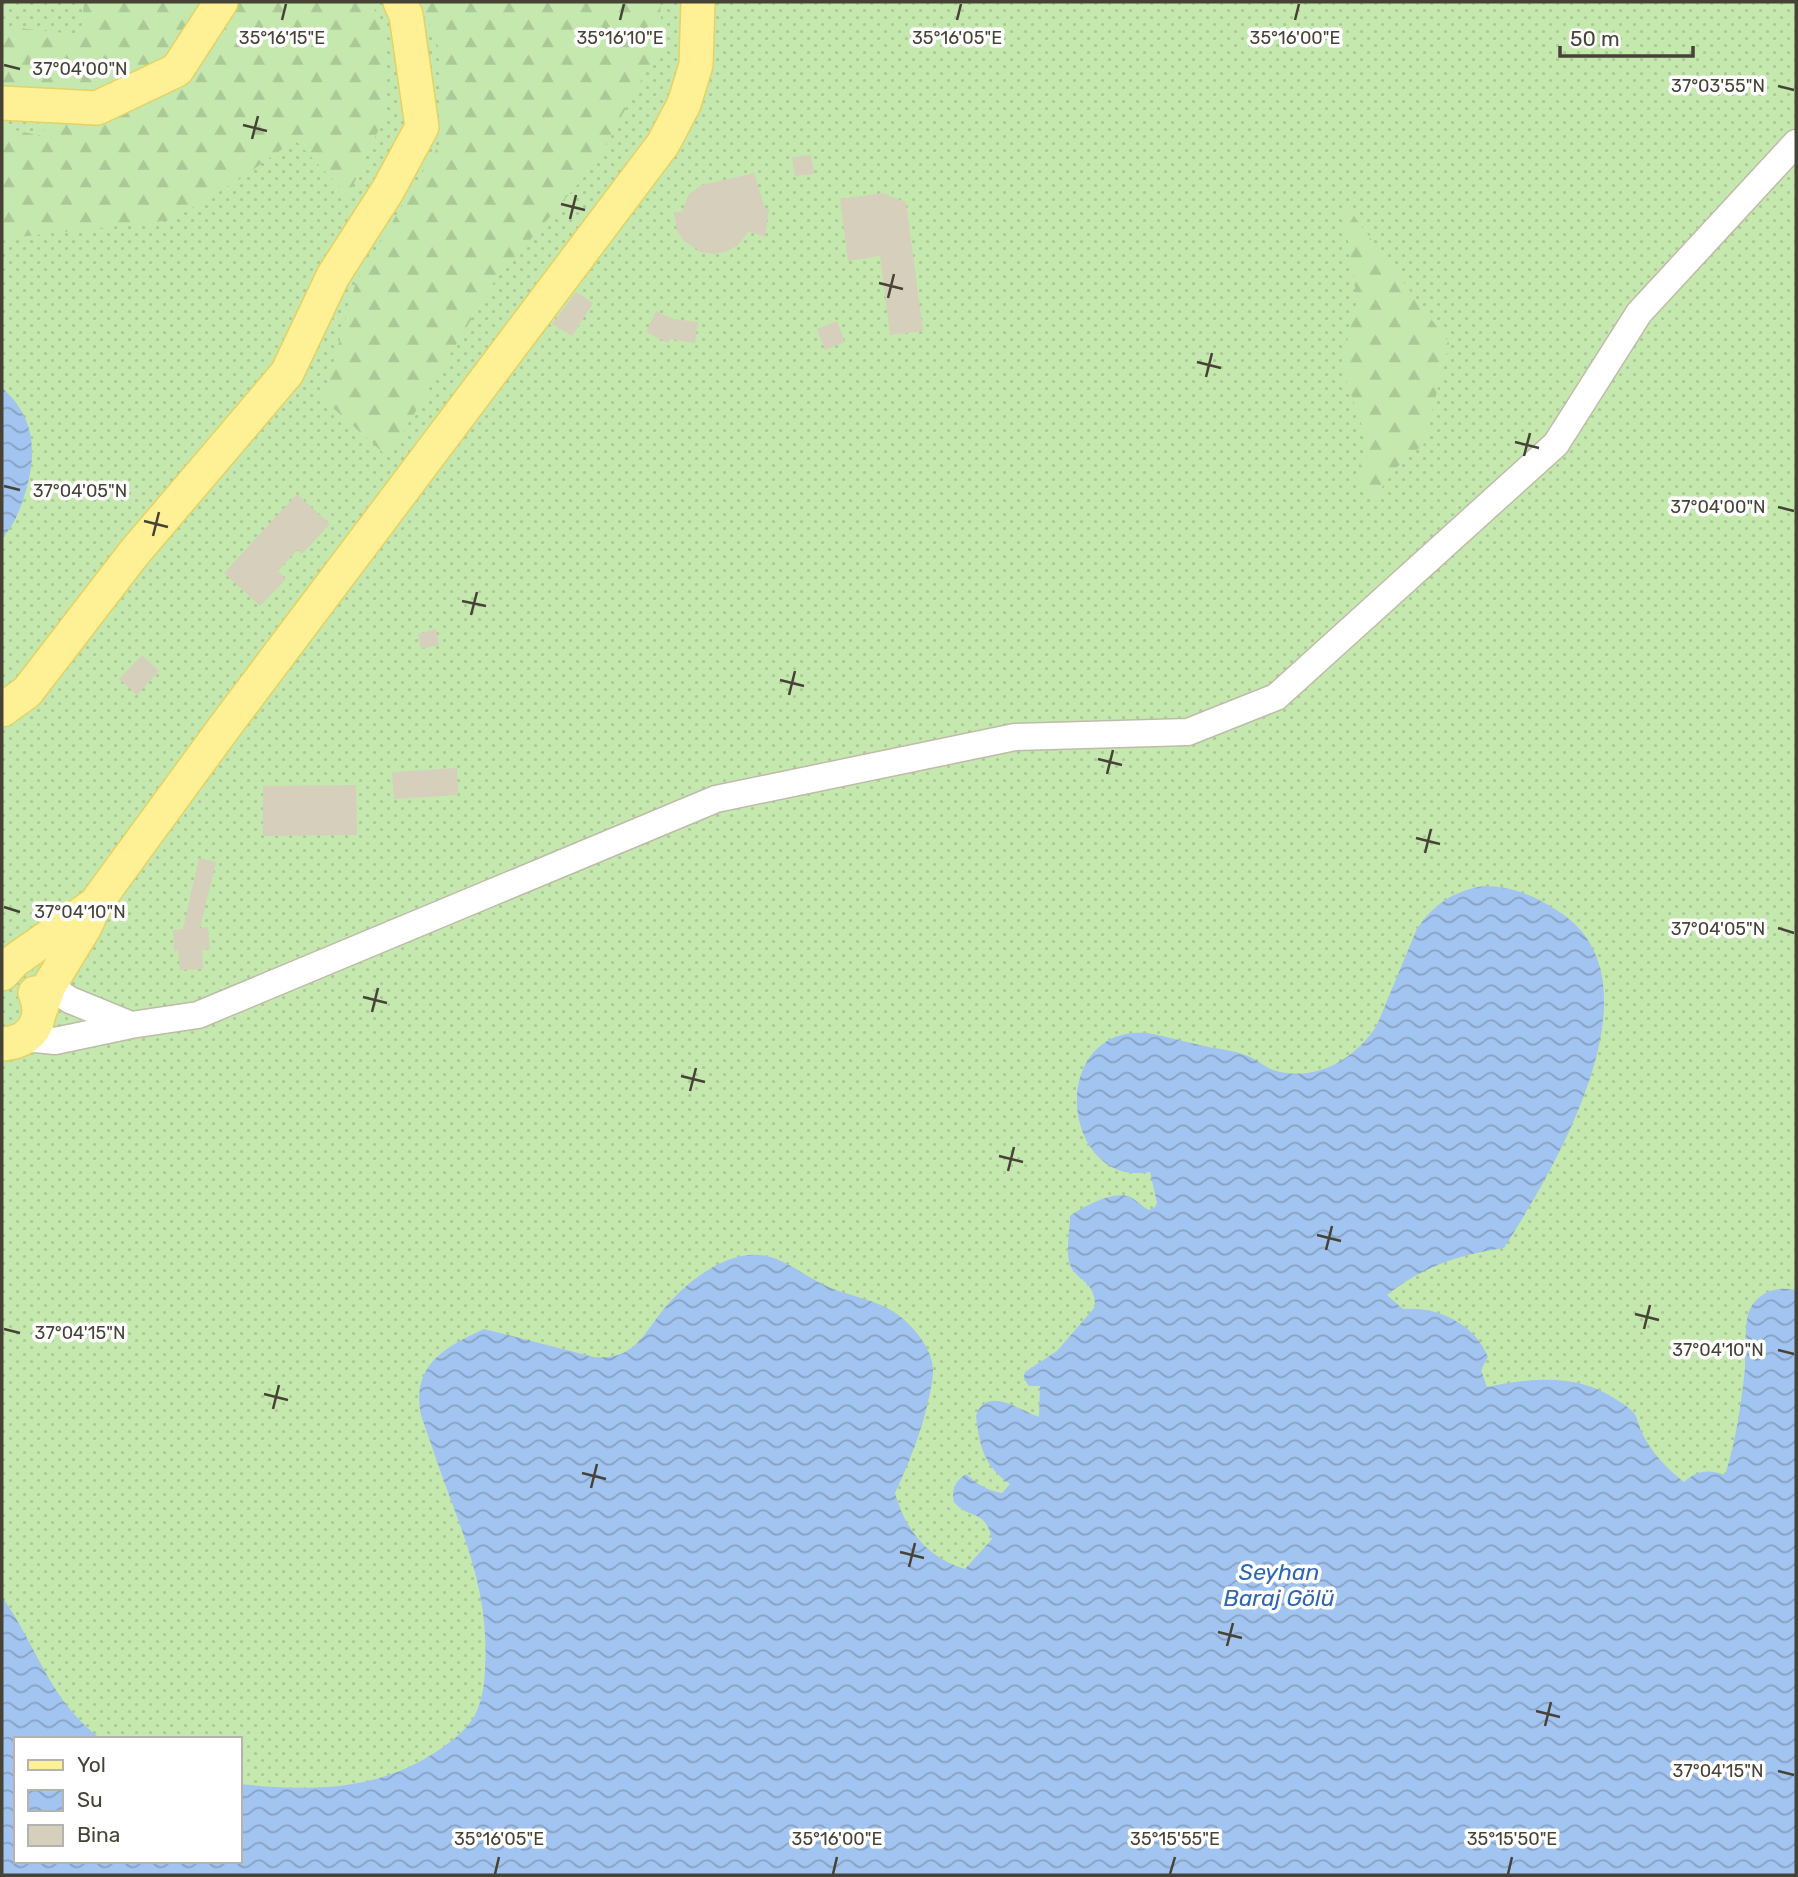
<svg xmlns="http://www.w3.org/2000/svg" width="1798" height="1877" font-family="Rubik,sans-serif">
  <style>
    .grass { fill: url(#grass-dots); fill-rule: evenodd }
    .forest { fill: url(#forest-firs) }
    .water { fill: url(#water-waves) }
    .building { fill: #d5cfbc }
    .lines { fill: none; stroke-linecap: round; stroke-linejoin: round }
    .minor-casing { stroke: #bfbba9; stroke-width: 29 }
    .major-casing { stroke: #e4d264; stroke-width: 36 }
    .minor { stroke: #fff; stroke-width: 26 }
    .major { stroke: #fef195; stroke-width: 33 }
    .ticks { fill: none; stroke: #464236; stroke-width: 2.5 }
    .labels { text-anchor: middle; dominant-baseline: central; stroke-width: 7; stroke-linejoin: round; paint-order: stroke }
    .water-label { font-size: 23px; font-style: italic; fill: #2e66b3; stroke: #fff }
    .ticks-label { font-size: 18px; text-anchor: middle; fill: #464236; stroke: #fff; stroke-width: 7; stroke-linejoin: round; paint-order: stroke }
  </style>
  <defs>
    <pattern id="grass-dots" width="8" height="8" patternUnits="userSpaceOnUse" patternTransform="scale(1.75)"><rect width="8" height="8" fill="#c5e8af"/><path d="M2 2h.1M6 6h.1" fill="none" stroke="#abc897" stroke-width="1.8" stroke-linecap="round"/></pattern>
    <pattern id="forest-firs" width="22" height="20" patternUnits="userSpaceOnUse" patternTransform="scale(1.75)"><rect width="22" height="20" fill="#c5e8af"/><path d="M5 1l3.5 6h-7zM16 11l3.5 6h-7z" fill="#abc897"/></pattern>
    <pattern id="water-waves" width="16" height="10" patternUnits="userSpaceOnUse" patternTransform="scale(1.75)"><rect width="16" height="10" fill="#a2c4f0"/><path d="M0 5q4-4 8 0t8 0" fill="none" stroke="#86a1c3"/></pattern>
  </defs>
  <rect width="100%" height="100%" fill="#f3f1e7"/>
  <path class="grass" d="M2,2H1796V1875H2ZM16,1739H240V1861H16Z"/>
  <path class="forest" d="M84,2H371L383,28L384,118L348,196L295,140L240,179L172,220L9,238L2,236V127L53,139L2,84V26L81,35Z
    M421,2H660L662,42L596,163L494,282L388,457L323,399L356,282L439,145V50Z
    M1342,200L1449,343L1424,444L1396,468L1373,500L1354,482L1367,440L1341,366L1357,301Z"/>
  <path class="water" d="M2,388C38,419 37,458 23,500C18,514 13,527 2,538Z
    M1484,886C1512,886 1535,896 1558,911C1668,980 1553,1171 1504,1248C1461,1254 1421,1267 1387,1295L1403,1309C1438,1306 1475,1324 1488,1357L1481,1370L1487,1387C1531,1378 1578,1373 1617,1400C1622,1403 1630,1408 1634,1413C1638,1419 1639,1427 1642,1433C1652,1453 1666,1468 1684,1482C1697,1470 1710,1469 1725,1475C1736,1441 1741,1405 1745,1368C1746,1353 1744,1321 1750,1309C1759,1291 1778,1286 1796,1290V1875H2V1597C38,1647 48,1699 101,1739H16V1861H240V1784C306,1791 372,1792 431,1755C447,1745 464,1733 474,1717C482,1702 484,1687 485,1671C489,1604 472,1556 449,1495C439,1468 430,1441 421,1415C411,1365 445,1347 484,1329L594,1357C636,1361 644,1332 667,1305C684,1286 707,1267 731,1259C772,1245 791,1269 824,1285C845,1295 869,1298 889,1309C909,1320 934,1348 933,1372C933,1379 931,1386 930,1393C923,1428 910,1461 895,1493C905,1530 928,1558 965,1569L992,1539C985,1508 969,1520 954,1502C951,1490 955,1481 966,1474C977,1484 988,1491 1002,1493L1010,1484C983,1465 980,1447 976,1416C986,1385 1019,1410 1039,1417L1040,1386H1029L1024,1379L1025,1372L1057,1351L1095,1307C1096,1279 1073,1281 1069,1261C1066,1249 1070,1229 1070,1216C1083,1207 1114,1190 1130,1197C1137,1200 1142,1207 1149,1210L1155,1207L1157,1203L1150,1172C1074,1187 1049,1065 1115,1037C1125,1033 1136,1032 1147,1033C1166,1036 1185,1042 1204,1046C1217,1049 1232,1050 1245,1055C1255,1058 1263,1066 1273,1070C1315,1083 1355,1060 1377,1025L1416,931C1432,905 1453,891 1484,886Z"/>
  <path class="building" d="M811,155L814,174L795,176L792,157Z
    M754,173L765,208L769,209L765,237L749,231L737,246L726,252L713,254L701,252L684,241L677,231L674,212H682L689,194L702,185Z
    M882,193L906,202L923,331L890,335L880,256L848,261L840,199Z
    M576,292L593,303L572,336L552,324Z
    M656,311L673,319L698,322L695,343L670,339L668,343L646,332Z
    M837,321L845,342L825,350L817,329Z
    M297,494L330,524L302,554L297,550L278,571L286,579L260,606L224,573Z
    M436,629L439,645L421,649L418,634Z
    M142,655L159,671L137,695L119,679Z
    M457,768L458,795L394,799L392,772Z
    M356,785L357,835L263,836V786Z
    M199,858L216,862L200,928L208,927L210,949L202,950L203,969L180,970L178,950L174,951L173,930L183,929Z"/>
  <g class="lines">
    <g class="minor-casing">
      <path id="minor" d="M49,986L70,1000L131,1025
        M25,1038L55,1041L131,1025L198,1015L716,799L1015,737L1188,732L1276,697L1556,444L1639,313L1796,143"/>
    </g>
    <g class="major-casing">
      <path id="major" d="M2,103L97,108L177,70L221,2
        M2,710L27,692L134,553L287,373L333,276L388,190L422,127L406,15L400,2
        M2,974L14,961L91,907
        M39,1014L49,986L85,927L96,903L223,729L663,144L684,104L696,65L698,2
        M2,1044C30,1043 47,1021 35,993"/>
    </g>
    <use href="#minor" class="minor"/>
    <use href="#major" class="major"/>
  </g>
  <path class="ticks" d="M282,20L286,4M620,20L624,4M957,20L961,4M1295,20L1299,4M4,65L20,69M1778,86L1794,90M243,125L267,131M252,139L258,116M561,204L585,210M570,219L576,195M879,283L903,289M888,298L894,274M1197,362L1221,368M1206,377L1212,353M1515,442L1539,448M1524,456L1530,433M4,486L20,490M1778,507L1794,511M144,521L168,527M153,536L159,512M462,601L486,606M471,615L477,592M780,680L804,686M789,695L795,671M1098,759L1122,765M1107,774L1113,750M1416,838L1440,844M1425,853L1431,829M4,907L20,912M1778,928L1794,933M363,997L387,1003M372,1012L378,988M681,1076L705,1082M690,1091L696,1068M999,1156L1023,1162M1008,1171L1014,1147M1317,1235L1341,1241M1326,1250L1332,1226M1635,1314L1659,1320M4,1329L20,1333M1644,1329L1650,1305M1778,1350L1794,1354M264,1394L288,1400M273,1409L279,1385M582,1473L606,1479M591,1488L597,1464M900,1552L924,1558M909,1567L915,1543M1218,1632L1242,1638M1227,1646L1233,1623M1536,1711L1560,1717M1545,1726L1551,1702M1778,1771L1794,1775M495,1874L499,1857M833,1874L837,1857M1170,1874L1175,1857M1508,1874L1512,1857"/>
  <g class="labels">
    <g class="water-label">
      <text x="1279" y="1572">Seyhan<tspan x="1279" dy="26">Baraj Gölü</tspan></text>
    </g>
  </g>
  <g class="ticks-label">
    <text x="282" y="44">35°16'15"E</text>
    <text x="620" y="44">35°16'10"E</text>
    <text x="957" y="44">35°16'05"E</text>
    <text x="1295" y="44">35°16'00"E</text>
    <text x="80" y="75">37°04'00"N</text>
    <text x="1718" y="92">37°03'55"N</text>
    <text x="80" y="497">37°04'05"N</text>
    <text x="1718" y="513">37°04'00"N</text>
    <text x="80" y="918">37°04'10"N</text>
    <text x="1718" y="935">37°04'05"N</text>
    <text x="80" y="1339">37°04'15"N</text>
    <text x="1718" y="1356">37°04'10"N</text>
    <text x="1718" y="1777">37°04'15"N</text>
    <text x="499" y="1845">35°16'05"E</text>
    <text x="837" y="1845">35°16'00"E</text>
    <text x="1175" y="1845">35°15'55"E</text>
    <text x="1512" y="1845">35°15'50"E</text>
  </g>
  <rect width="1798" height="1877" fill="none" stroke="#464236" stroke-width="7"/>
  <rect x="14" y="1737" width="228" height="126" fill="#ffffff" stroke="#b5b3af" stroke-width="2"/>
  <rect x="28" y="1760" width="35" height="10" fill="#fef195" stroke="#b5b3af" stroke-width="2"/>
  <text x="77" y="1772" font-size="21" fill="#464236">Yol</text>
  <rect x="28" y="1790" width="35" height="21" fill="url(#water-waves)" stroke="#b5b3af" stroke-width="2"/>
  <text x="77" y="1807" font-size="21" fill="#464236">Su</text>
  <rect x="28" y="1825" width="35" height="21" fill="#d5cfbc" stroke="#b5b3af" stroke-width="2"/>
  <text x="77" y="1842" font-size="21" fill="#464236">Bina</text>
  <path d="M1560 46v10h133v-10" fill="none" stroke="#464236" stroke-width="3.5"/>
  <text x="1570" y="46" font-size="21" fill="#464236" stroke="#ffffff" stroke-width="5" paint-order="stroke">50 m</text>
</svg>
